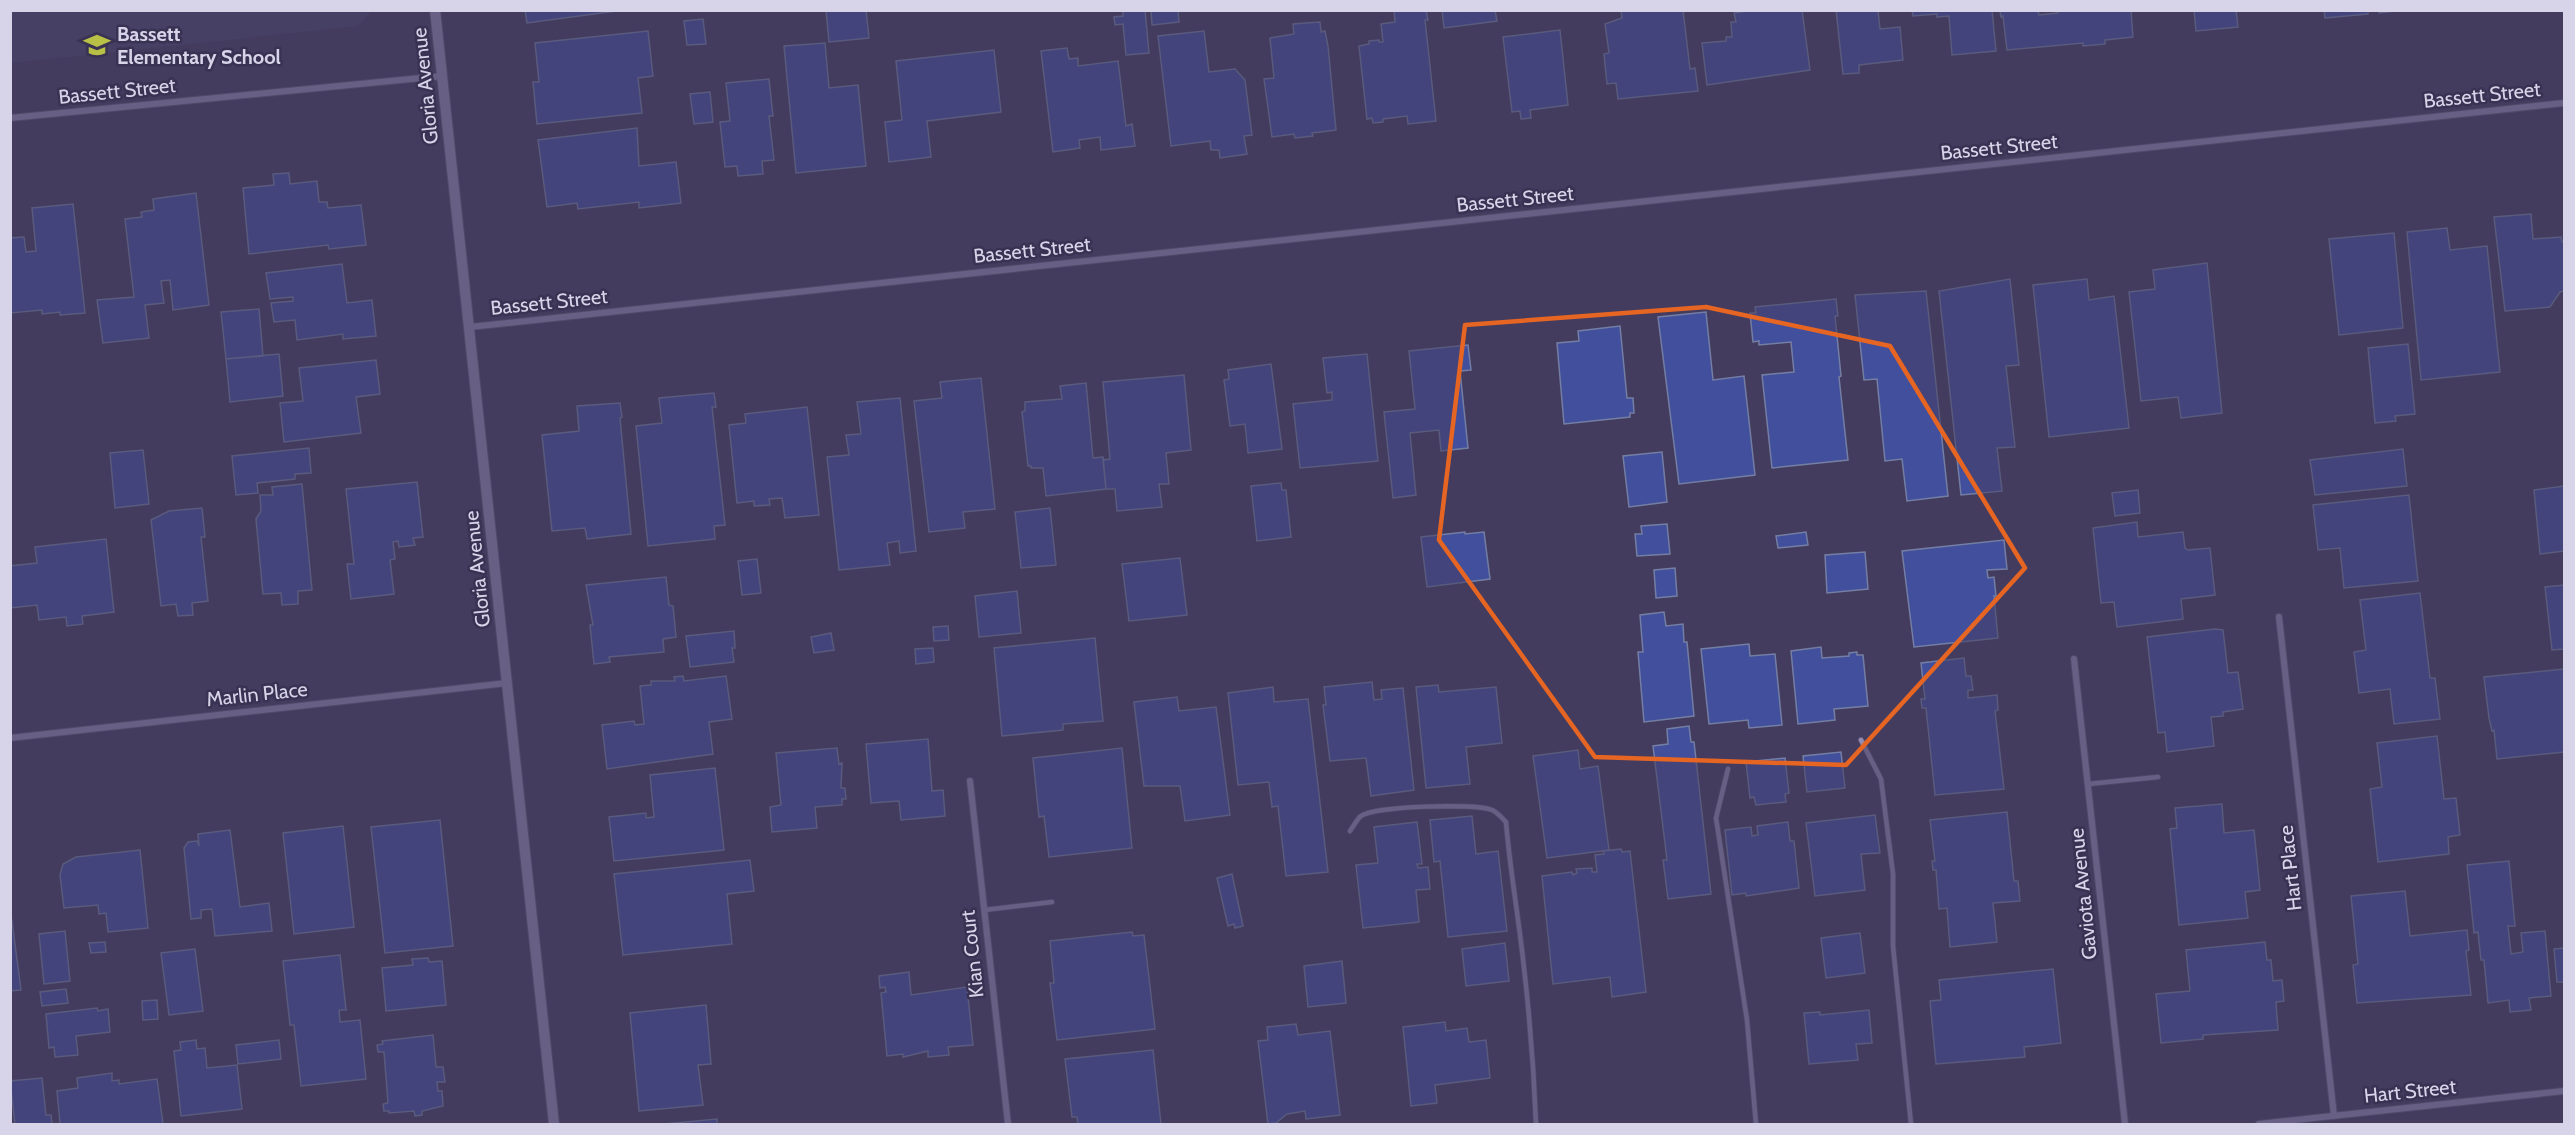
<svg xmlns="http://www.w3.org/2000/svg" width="2575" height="1135" font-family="Cabin,sans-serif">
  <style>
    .built { fill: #4d456e }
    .building { fill: #414f9d; stroke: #747ea3; stroke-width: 1.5 }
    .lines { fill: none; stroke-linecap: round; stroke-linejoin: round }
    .service-casing { stroke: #5e5875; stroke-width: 6 }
    .minor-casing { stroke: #5e5875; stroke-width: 8 }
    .tertiary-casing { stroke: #5e5875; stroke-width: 12 }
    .service { stroke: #928bb2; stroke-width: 4.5 }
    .minor { stroke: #928bb2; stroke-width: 6 }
    .tertiary { stroke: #928bb2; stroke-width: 10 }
    .marked { fill: none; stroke: #e66522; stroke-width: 4.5; stroke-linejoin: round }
    .labels { text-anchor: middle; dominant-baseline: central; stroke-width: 5; stroke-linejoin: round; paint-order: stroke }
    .poi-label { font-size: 20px; font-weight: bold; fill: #d7d4e9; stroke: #393253; text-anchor: start }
    .street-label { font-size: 20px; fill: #d7d4e9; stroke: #393253 }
  </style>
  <rect width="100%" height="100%" fill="#433c5f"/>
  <path class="built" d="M10,11L11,10L372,11L358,26L11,63Z"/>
  <path class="building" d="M525,10H624L527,23Z
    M826,10H866L869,38L829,42Z
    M1123,10H1145L1149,53L1126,55L1123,24L1115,25L1114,17L1123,16Z
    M1151,10H1178L1179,22L1152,25Z
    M1394,10H1426L1428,20H1425L1436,121L1408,124L1407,116L1383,119V122L1373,123L1372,118L1367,119L1359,46L1369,44V41L1379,40V42H1383L1381,24L1395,22Z
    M1442,10H1495L1497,21L1444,28Z
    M1621,10H1683L1690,69L1695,68L1698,91L1618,99L1616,83L1607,84L1604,54L1609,53L1605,24L1622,18Z
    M1753,10H1802L1810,70L1707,85L1702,43L1726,41V37H1732L1731,22H1736L1734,13Z
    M1836,10H1878L1880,29L1900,27L1903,60L1859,65V73L1843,74Z
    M1912,10H1992L1996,51L1952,55L1949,16L1937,17V14L1913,16Z
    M2000,10L2038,11L2039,15L2058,13V10H2131L2133,37L2105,40V44L2083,46V43L2007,50L2003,16L2001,17Z
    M2194,10H2236L2238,27L2196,31Z
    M2324,10H2368V14L2325,18Z
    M2379,10H2406L2379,13Z
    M703,19L706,44L687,45L684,21Z
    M1320,22L1321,32L1325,31L1328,46L1336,130L1312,133L1313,136L1295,138L1294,134L1272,137L1264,79L1274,78L1270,38L1294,34L1293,24Z
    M1560,30L1568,105L1530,110L1531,118L1521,119L1520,111L1512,112L1503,37Z
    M648,31L653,76L638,78L642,113L537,124L533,82H539L535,43Z
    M1204,31L1209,72L1235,69L1245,80L1252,135L1244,136L1247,154L1220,158L1219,150H1211L1210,141L1171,146L1158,36Z
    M825,43L829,88L858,85L866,166L796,173L784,46Z
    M1067,48L1069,59L1078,58V66L1118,61L1126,126L1132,124L1135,146L1101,150L1100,137L1079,140L1080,148L1053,152L1041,51Z
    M994,50L1001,112L927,121L931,157L889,162L885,122L902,120L896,61Z
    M769,79L773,116H769L774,160L762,161L763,174L738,176L737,166L725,167L720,122L730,121L726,83Z
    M710,92L713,122L694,124L690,94Z
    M637,128L639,166L676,162L681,203L639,208V202L578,209L577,203L547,207L538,140Z
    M289,173L290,184L317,181L319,202H327L328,208L361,205L366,245L329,249L328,245L249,254L243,188L274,185L273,174Z
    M196,193L209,305L173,310L170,280L161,281L164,303L145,305L149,338L103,343L97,300L134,297L125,219L142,217L141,212L154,210L153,199Z
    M73,204L85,313L60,315V312L42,314V310L10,313V238L24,237L26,252L36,251L32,208Z
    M2531,214L2533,239L2561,237L2562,242H2564V291L2560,292L2550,307L2505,311L2494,217Z
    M2447,228L2450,250L2487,246L2500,372L2421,380L2407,232Z
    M2394,233L2403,328L2339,335L2329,239Z
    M2207,263L2222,413L2181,418L2178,397L2141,401L2129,292L2155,289L2153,270Z
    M342,264L347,303L372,300L376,336L343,339V334L297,340L295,320L274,322L271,303L293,301V297L270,299L266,273Z
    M2010,279L2019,365L2006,366L2015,447L1997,448L2002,491L1961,495L1939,291Z
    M2087,279L2089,300L2114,296L2129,428L2049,437L2033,285Z
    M1926,291L1948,496L1907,501L1902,459L1885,461L1877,379L1864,380L1855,295Z
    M1836,299L1838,316H1835L1841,376L1839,377L1848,460L1772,468L1762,375L1794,372L1791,342L1759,345V341L1753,342L1750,313H1756L1755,307Z
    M259,309L263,356L226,359L221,312Z
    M1706,312L1713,380L1744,376L1755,475L1679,484L1658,317Z
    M1620,326L1627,398H1633L1634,413H1630V417L1564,424L1557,343L1579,341L1578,331Z
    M2408,344L2415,414L2395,416L2396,421L2375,423L2368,348Z
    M1468,345L1471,370L1460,371L1468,448L1441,451L1439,430L1410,433L1416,495L1393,498L1384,412L1415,409L1409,351Z
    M279,354L283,396L230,402L226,359Z
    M1367,354L1378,461L1300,468L1293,404L1332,400V392L1327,393L1323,358Z
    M376,360L380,394L356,397L361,433L284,442L280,403L303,401L299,368Z
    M1271,364L1282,449L1248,453L1245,424L1230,426L1224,380L1229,379L1228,370Z
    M1184,375L1191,450L1166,453L1169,484H1159L1162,507L1117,511L1115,489H1106L1103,460L1110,459L1103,382Z
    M981,378L995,509L963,512L965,528L929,532L914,401L942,398L940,382Z
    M1086,383L1093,458L1103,457L1106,489L1046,496L1043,468H1031V466H1028L1022,412L1025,411V402L1062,399L1060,386Z
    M714,393L716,407H712L725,525L714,526L715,539L648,546L636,426L662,423L659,398Z
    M900,398L916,551L900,553L899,541L887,543L890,565L839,570L827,457L849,455L846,435L861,434L857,402Z
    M620,403L622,417L620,418L631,534L587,539L585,528L552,531L542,435L579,431L577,406Z
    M807,407L819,515L785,518L782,498L769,499L770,505L754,506V501L737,503L729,425L746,423L745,414Z
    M309,448L311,473L295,474V479L257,483L258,493L236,495L232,456Z
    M2403,449L2407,486L2315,495L2310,460Z
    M143,450L149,504L115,508L110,453Z
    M1662,452L1667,502L1629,507L1623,456Z
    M417,482L423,537L413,538L415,545L399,547L398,541L393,542L395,559L390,560L394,594L351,599L347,564H354L346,489Z
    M1281,483L1282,490H1286L1291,537L1257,541L1251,486Z
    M302,484L312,590L298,591V604L282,605L281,593L263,594L256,519L261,511L260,495H273L272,487Z
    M2564,486V551L2540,554L2534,490Z
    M2138,490L2140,513L2115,516L2112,493Z
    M2409,495L2418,581L2344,588L2340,548L2318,550L2313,505Z
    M202,508L205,537H201L208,601L192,603L193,615L178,616L176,604L161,606L151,520L169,511Z
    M1050,508L1056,565L1021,568L1015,512Z
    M2137,522L2138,537L2183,532L2185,548L2188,550L2210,548L2215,595L2181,599L2183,619L2117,627L2114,602L2101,603L2093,528Z
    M1667,524L1670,554L1637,556L1635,534H1642L1641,526Z
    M1465,532V534L1484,532L1490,579L1427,587L1421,537Z
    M1806,532L1808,545L1778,548L1776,536Z
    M106,539L114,612L82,616L83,624L67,626L66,617L39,620L37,605L10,608V566L37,563L35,547Z
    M2004,540L2007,569L1987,570L1988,578L1994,577L1996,596H1994L1998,638L1914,647L1902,551Z
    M1865,552L1868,589L1827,593L1825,555Z
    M1180,558L1187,615L1129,621L1122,564Z
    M757,559L761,593L742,595L738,561Z
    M1675,568L1677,596L1656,598L1654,570Z
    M666,577L669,605L673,606L676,637L663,639L664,652L609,657L610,662L594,664L590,625H593L586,585Z
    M2564,585V649L2552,650L2545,587Z
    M1017,591L1021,633L979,637L975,596Z
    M2420,593L2430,678H2435L2440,719L2394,724L2390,689L2359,693L2354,652L2366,650L2360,600Z
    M1664,612L1666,626L1683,624L1684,642H1687L1694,716L1644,722L1638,652H1643L1640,615Z
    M948,626L949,640L934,641L933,627Z
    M2215,629L2223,630L2228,673L2238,672L2243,709L2223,712V716L2211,717L2214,746L2167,752L2165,732L2158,733L2147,637Z
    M734,631L735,648H732L734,662L690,667L686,636Z
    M831,633L834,650L814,653L811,637Z
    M1095,638L1103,721L1063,724V730L1002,736L994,648Z
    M1749,644L1750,656L1775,654L1782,725L1749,728L1748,720L1709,724L1701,649Z
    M1821,647L1822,658L1849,656V653L1857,652V655H1863L1868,706L1834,709L1835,720L1798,724L1791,651Z
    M933,648L934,662L916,664L915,649Z
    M1964,658L1966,676H1971L1973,690H1968V698L1997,695L1998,710L1995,711L2004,789L1935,795L1926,708H1922L1921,699H1925L1921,663Z
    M2564,669V752L2497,759L2494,730L2492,731L2489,718L2484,677Z
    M683,676L684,681L726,676L732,719L709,722L713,754L607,769L602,725L634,721L635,725L644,724L640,686L651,685V681H675L674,677Z
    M1372,682L1374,700L1382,699L1381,690L1403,688L1414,790L1371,796L1366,758L1330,761L1323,705H1326L1324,687Z
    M1438,685L1439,692L1496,687L1502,743L1466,747L1470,784L1426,788L1416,687Z
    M1273,687L1274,702L1308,699L1328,872L1286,876L1278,806L1272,807L1269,782L1238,785L1228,693Z
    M1177,697L1179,711L1216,707L1230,815L1185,821L1180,786H1144L1134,702Z
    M1689,726L1691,742H1694L1711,894L1668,899L1663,860H1667L1653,746L1668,744L1667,729Z
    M2437,736L2444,799L2456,798L2460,835L2448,837L2449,854L2378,862L2370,789L2382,787L2377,743Z
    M928,739L932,791L943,790L945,816L901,820L899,801L871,803L866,744Z
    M837,748L839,764L842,763L841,788H845L846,799H842V805L815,807L817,828L772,832L770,807L781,805L776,753Z
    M1122,748L1132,848L1049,857L1044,816L1039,817L1033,758Z
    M1578,750L1580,769L1598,766L1609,850L1547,858L1533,756Z
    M1841,752L1845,788L1807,792L1803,756Z
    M1785,758L1789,793L1785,794L1786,802L1756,805L1754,797L1750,798L1746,762Z
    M715,768L724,850L614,861L609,817L646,813V818L654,817L650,775Z
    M2222,804L2224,833L2254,830L2260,890L2245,892L2248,918L2179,925L2170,829L2177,828L2175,808Z
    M2007,812L2014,881H2018L2020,901L1993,903L1997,942L1950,947L1947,908L1939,909L1936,870H1933L1932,861H1935L1930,820Z
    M1875,815L1880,853L1861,854L1865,890L1815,896L1806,823Z
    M1472,816L1476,854L1498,851L1507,931L1448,937L1440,861L1434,862L1430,820Z
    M440,820L453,946L385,953L371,827Z
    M1417,822L1422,864H1417L1418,868L1428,867L1430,889L1416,890L1419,922L1363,928L1356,865L1378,863L1374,827Z
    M1788,822L1790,841H1794L1799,888L1746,896V893L1732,895L1725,830L1751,827L1752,836L1758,835L1757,826Z
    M343,826L354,927L294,934L283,833Z
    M230,830L240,907L269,903L272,931L215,936L212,909L201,910V918L191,919L184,848L188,842L197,841L199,846L198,834Z
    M1621,849L1622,852L1630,851L1646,992L1612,997L1610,977L1553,984L1542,876L1572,872L1573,875L1577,873L1576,869L1592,868V872H1597L1595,855L1604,854L1603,851Z
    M140,850L148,928L108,932L106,913L99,914L98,905L64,908L60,875L63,864L76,857Z
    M750,860L754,891L727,894L732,944L623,955L614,874Z
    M2509,861L2515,926H2508L2511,954L2523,952L2521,933L2545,931L2551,996L2529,998L2531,1010L2510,1012L2509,1000L2488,1003L2484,960H2481L2478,932L2474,933L2467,865Z
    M1232,874L1243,926L1235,928L1234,924L1228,926L1217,878Z
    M2405,891L2410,936L2467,930L2469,950L2466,951L2471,995L2357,1003L2353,965L2358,964L2351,896Z
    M10,906L21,990L10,991Z
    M65,931L70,981L44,984L39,934Z
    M1132,932L1133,936L1144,935L1155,1029L1057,1040L1050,983H1054L1050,941Z
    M1860,933L1865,973L1826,978L1821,938Z
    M105,942L106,952L91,953L89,943Z
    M2265,942L2267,960H2271L2273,981L2282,980L2284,1001L2276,1002L2278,1030L2203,1035V1039L2161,1043L2156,994L2190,991L2186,950Z
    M1505,943L1509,981L1466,986L1462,949Z
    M2564,948V982H2557L2554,949Z
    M195,949L203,1011L169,1015L161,953Z
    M340,955L346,1010H339L340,1022L360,1020L366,1079L301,1086L294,1025H290L283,961Z
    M428,958L429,962L442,961L446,1005L386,1011L382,968L413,965L412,959Z
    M1342,961L1346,1003L1308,1007L1304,966Z
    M2053,969L2061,1043L2024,1047L2025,1057L1936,1064L1930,1001L1941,1000L1939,980Z
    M909,972L911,995L967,987L973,1045L948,1047L949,1055L928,1057V1051L903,1057V1054L887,1056L881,993L886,992L885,987L880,988L879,976Z
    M66,989L68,1003L42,1006L40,992Z
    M157,1000L158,1019L143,1020L142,1001Z
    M706,1005L711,1064L698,1065L703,1105L639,1111L630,1013Z
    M97,1008L98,1011L108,1009L110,1032L76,1036L78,1055L55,1057L54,1047L49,1048L46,1014Z
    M1869,1010L1872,1043L1856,1044L1858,1060L1809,1064L1804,1013L1820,1012V1015Z
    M1445,1022L1446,1031L1467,1028L1469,1042L1486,1040L1490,1078L1435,1085L1437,1103L1411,1106L1403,1027Z
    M1296,1024L1298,1035L1330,1031L1340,1115L1306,1119L1305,1111L1287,1114L1276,1123L1268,1124L1258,1041L1268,1040L1267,1027Z
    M433,1035L436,1067H443L445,1082H437L438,1091H442L443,1106L422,1111V1115L415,1116L414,1111L389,1113V1111H384L383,1104L388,1103L384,1052H378L377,1045L383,1044L382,1041Z
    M196,1040L197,1049L205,1048L207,1068L237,1065L242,1109L181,1116L174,1051L181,1050L180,1042Z
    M279,1040L281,1059L238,1064L236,1045Z
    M1153,1050L1161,1124H1078L1077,1117H1072L1065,1059Z
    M112,1073V1081L119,1080V1084L157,1079L163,1124H60L57,1091L78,1088L77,1078Z
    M42,1078L46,1115H51L52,1124H15L10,1081Z
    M717,1119V1124H664Z"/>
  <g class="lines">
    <g class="service-casing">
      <path id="service" d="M1861,740L1881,779L1893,874V946L1911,1124
        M1728,769L1716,818L1747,1020L1756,1124
        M2088,784L2158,777
        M1350,831C1353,827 1357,819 1361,816C1374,806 1475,803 1492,810C1497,812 1502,818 1506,822C1510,871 1519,919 1524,968C1530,1020 1534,1072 1536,1124
        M984,910L1052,902"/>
    </g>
    <g class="minor-casing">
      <path id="minor" d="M10,118L442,76
        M470,327L2564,103
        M2279,617L2334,1116
        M2074,659L2125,1124
        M10,738L507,683
        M970,781L1008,1124
        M2259,1124L2564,1091"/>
    </g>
    <g class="tertiary-casing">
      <path id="tertiary" d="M435,10L554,1124"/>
    </g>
    <use href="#service" class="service"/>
    <use href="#minor" class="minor"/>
    <use href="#tertiary" class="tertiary"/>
  </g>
  <path d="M0 0H2575V1135H0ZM1706,307L1890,346L2025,568L1846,765L1595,757L1439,540L1465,325Z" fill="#433c5f" fill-opacity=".55" fill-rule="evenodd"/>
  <path class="marked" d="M1706,307L1890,346L2025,568L1846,765L1595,757L1439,540L1465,325Z"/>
  <defs>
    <g id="school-bare" transform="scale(2.07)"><path d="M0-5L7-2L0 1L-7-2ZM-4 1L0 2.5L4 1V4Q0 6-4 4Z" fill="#b9c046" stroke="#393253" stroke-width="2.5" paint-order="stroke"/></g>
  </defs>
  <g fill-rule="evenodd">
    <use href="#school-bare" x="97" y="45"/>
  </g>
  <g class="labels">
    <g class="poi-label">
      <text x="117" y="34">Bassett<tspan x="117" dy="23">Elementary School</tspan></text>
    </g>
    <g class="street-label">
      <text transform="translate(425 86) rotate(-96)">Gloria Avenue</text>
      <text transform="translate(117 91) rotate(-6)">Bassett Street</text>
      <text transform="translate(2482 95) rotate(-6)">Bassett Street</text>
      <text transform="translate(1999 147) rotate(-6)">Bassett Street</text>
      <text transform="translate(1515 199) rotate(-6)">Bassett Street</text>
      <text transform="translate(1032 250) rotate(-6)">Bassett Street</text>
      <text transform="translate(549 302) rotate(-6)">Bassett Street</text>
      <text transform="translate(477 569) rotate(-96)">Gloria Avenue</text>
      <text transform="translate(257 694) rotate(-6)">Marlin Place</text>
      <text transform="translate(2290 868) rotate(-96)">Hart Place</text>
      <text transform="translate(2083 894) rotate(-96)">Gaviota Avenue</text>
      <text transform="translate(972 954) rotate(-96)">Kian Court</text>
      <text transform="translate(2410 1091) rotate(-6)">Hart Street</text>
    </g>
  </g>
  <rect width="2575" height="1135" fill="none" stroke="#d7d4e9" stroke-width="24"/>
</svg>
